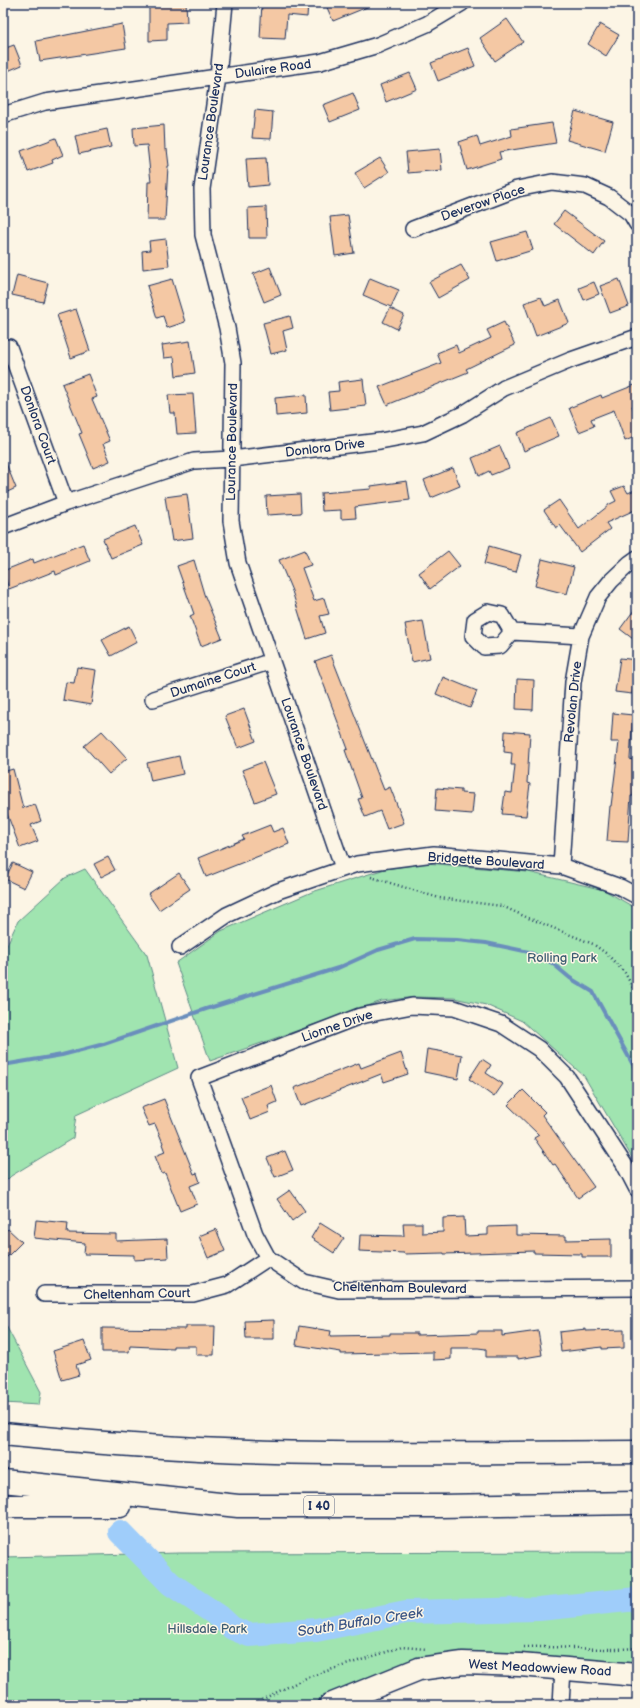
<svg xmlns="http://www.w3.org/2000/svg" width="640" height="1708" font-family="'Balsamiq Sans',sans-serif">
  <style>
    .green { fill: #a0e4b0; stroke: #5e8a87 }
    .lines { fill: none; stroke-linecap: round; stroke-linejoin: round }
    .stream { stroke: #6a8ebc; stroke-width: 4 }
    .river { stroke: #9fcdfa; stroke-width: 24 }
    .building { fill: #f4c8a4; stroke: #1b2f5e }
    .street-casing { stroke: #1b2f5e; stroke-width: 18 }
    .secondary-casing { stroke: #1b2f5e; stroke-width: 25 }
    .highway-casing { stroke: #1b2f5e; stroke-width: 25 }
    .path { stroke: #1b2f5e; stroke-width: 2.5; stroke-dasharray: 1 3; stroke-linecap: butt }
    .street { stroke: #fcf5e5; stroke-width: 15 }
    .secondary { stroke: #fcf5e5; stroke-width: 22 }
    .highway { stroke: #fcf5e5; stroke-width: 22 }
    .labels { text-anchor: middle; dominant-baseline: central; stroke-width: 3; stroke-linejoin: round; paint-order: stroke }
    .shield { fill: #fcf5e5; stroke: #5e6a86; stroke-width: 1 }
    .shield-label { font-size: 12px; font-weight: bold; fill: #1b2f5e }
    .street-label { font-size: 13px; fill: #1b2f5e; stroke: #fcf5e5 }
    .park-label { font-size: 13px; fill: #3c5c72; stroke: #fcf5e5 }
    .water-label { font-size: 14px; font-style: italic; fill: #3c5685; stroke: #fcf5e5 }
  </style>
  <rect width="100%" height="100%" fill="#fcf5e5"/>
  <filter id="ink" filterUnits="userSpaceOnUse"><feTurbulence type="fractalNoise" baseFrequency=".025" numOctaves="2"/><feDisplacementMap in="SourceGraphic" scale="8" xChannelSelector="R" yChannelSelector="G"/><feConvolveMatrix kernelMatrix="1 2 1 2 8 2 1 2 1" color-interpolation-filters="sRGB"/></filter>
  <g filter="url(#ink)">
    <path class="green" d="M426,863L528,872L604,890L637,909V1166L584,1076L522,1021L486,1005L454,998L415,997L382,1001L210,1061L176,963L221,931L312,892L385,869Z
      M85,869L147,955L178,1068L76,1115L73,1138L11,1176L3,1184V950L5,949L18,921L65,878Z
      M3,1320L41,1392L39,1405L3,1403Z
      M637,1552V1668L479,1657L345,1692L316,1705H3V1557L180,1553Z"/>
    <g class="lines">
      <path class="stream" d="M3,1065L62,1055L104,1044L206,1009L338,968L378,950L415,939L457,940L486,943L529,952L552,963L570,978L593,992L637,1072"/>
      <path class="river" d="M120,1532L171,1584L220,1617L232,1628L249,1635L316,1630L406,1612L539,1609L637,1599"/>
    </g>
    <path class="building" d="M149,3H186L187,22L167,23V40L149,41Z
      M262,3H308L307,17L287,15L285,39L260,38Z
      M325,3H377L333,21Z
      M507,19L523,42L495,61L480,38Z
      M122,24L126,48L40,61L36,41Z
      M600,24L619,35L606,56L588,44Z
      M14,45L22,65L3,73V49Z
      M468,48L475,66L438,81L431,63Z
      M410,73L417,89L386,102L380,85Z
      M353,93L360,110L330,122L323,105Z
      M255,110L273,112L271,139L252,138Z
      M575,111L613,122L605,151L567,140Z
      M552,123L556,143L499,152L501,159L467,170L459,142L477,136L480,146L512,136L511,129Z
      M164,125L165,150L167,149L169,166H168L165,220H147L148,182H151L147,145L134,146L133,128Z
      M107,129L111,147L79,154L75,136Z
      M56,138L63,155L52,160L53,163L28,172L21,151Z
      M440,149L442,170L408,173L406,152Z
      M266,158L268,185L248,187L246,159Z
      M380,158L389,172L364,188L355,173Z
      M266,207L267,238H249L248,208Z
      M564,211L604,241L594,255L554,224Z
      M348,215L354,253L335,256L330,217Z
      M527,232L533,250L497,261L491,242Z
      M166,239L169,266L143,269L142,251L150,250L149,241Z
      M461,265L470,280L438,298L429,282Z
      M270,267L281,295L264,302L253,274Z
      M17,275L48,283L43,302L12,295Z
      M370,278L399,290L391,307L363,295Z
      M172,279L185,322L167,328L163,316L157,318L147,286Z
      M619,279L629,306L610,313L600,286Z
      M594,282L599,294L584,300L579,288Z
      M541,297L545,306L560,300L569,323L536,336L524,303Z
      M390,308L404,315L397,329L383,322Z
      M76,309L90,351L71,358L57,315Z
      M290,316L293,328L283,331L287,350L271,354L263,323Z
      M504,322L515,345L466,369L468,372L387,405L379,387L441,363L437,353L456,345L459,353L491,338L487,330Z
      M190,341L195,373L176,376L174,357L164,358L162,345Z
      M88,374L97,397L92,399L110,441L103,444L110,461L93,468L79,434L82,433L62,384Z
      M363,379L366,406L330,410L328,392L339,391L338,382Z
      M637,384V404L632,406L637,419V436L625,441L614,410L591,419L594,426L579,432L569,408L601,395L602,398Z
      M193,394L196,433L177,434L175,413H170L168,395Z
      M306,395L307,413L276,416L275,398Z
      M551,418L559,436L524,451L517,433Z
      M500,446L509,468L491,475L489,471L479,476L472,458Z
      M3,456L16,488L3,494Z
      M453,468L460,486L431,498L424,480Z
      M407,481L410,500L355,507L356,518L341,519V510L322,511L321,493L371,489V486Z
      M624,486L628,493L637,489V509L606,523L610,529L580,552L560,525L556,528L544,510L559,500L579,529L608,506V505L616,501L611,491Z
      M187,494L193,538L172,541L165,497Z
      M300,494L301,513L267,515L266,496Z
      M135,526L143,545L111,558L103,539Z
      M83,544L90,561L56,575L55,571L9,589L3,571L33,559L34,563Z
      M489,546L521,555L516,572L484,564Z
      M305,550L311,565L302,568L314,601L324,598L329,614L320,616L325,633L307,639L292,591L279,560Z
      M448,551L460,566L430,589L419,573Z
      M542,559L574,567L567,594L535,586Z
      M194,560L204,594L222,638L201,646L190,616L194,614L177,566Z
      M637,606V642L620,629Z
      M423,621L430,658L412,662L405,624Z
      M129,626L137,642L111,656L102,640Z
      M331,655L384,790L390,787L404,823L387,829L380,811L365,817L358,799L362,798L345,750L348,749L315,661Z
      M620,658L637,660V672H635L632,694L615,692Z
      M77,667L96,670L91,705L63,700L66,682L74,683Z
      M443,677L477,691L470,708L436,694Z
      M517,679L534,680L533,710L516,709Z
      M244,709L256,741L238,748L225,716Z
      M613,713L633,715L630,759L637,761V763L633,796H631L628,842L607,841L610,806H611L619,742H611Z
      M102,731L127,758L109,774L84,746Z
      M505,731L530,733L527,783L530,784L526,816L502,814L505,792L512,793L515,765H511L512,753L504,752Z
      M179,756L183,774L151,781L147,763Z
      M263,762L276,794L255,802L242,770Z
      M13,769L23,808L35,804L41,821L31,825L38,841L20,848L3,803V772Z
      M437,788L461,790V793L474,794L472,814L435,811Z
      M270,825L273,832L283,828L289,844L206,877L198,858L244,839L242,836Z
      M108,857L115,870L101,877L94,864Z
      M13,863L32,872L24,888L5,879Z
      M179,873L190,889L159,910L148,894Z
      M427,1049L462,1055L458,1079L424,1072Z
      M401,1053L408,1074L384,1082L381,1074L301,1106L294,1088L359,1063L361,1068Z
      M482,1059L491,1065L486,1073L503,1084L494,1097L469,1079Z
      M271,1085L277,1102L268,1106L270,1112L250,1120L241,1097Z
      M523,1090L545,1112L542,1115L594,1187L578,1198L555,1164L553,1165L534,1138L539,1135L508,1105Z
      M164,1099L194,1174L197,1173L200,1182L190,1186L197,1204L180,1211L165,1173L162,1174L155,1156L165,1152L162,1144L163,1143L155,1124L149,1126L141,1108Z
      M285,1151L293,1170L275,1177L267,1158Z
      M290,1190L305,1211L292,1221L277,1199Z
      M464,1217L465,1236L488,1235V1227L516,1226V1235L566,1236V1240L611,1239V1257H582V1254L534,1253V1251L444,1254V1253L404,1254V1253L359,1251L360,1235L404,1236L403,1223H422V1233L443,1232V1218Z
      M36,1220L68,1223L67,1233L116,1234V1241L167,1239L168,1258L134,1260V1255L84,1254L85,1243L34,1238Z
      M320,1223L344,1238L334,1253L311,1238Z
      M8,1229L22,1242L3,1261V1234Z
      M216,1229L225,1251L208,1258L199,1236Z
      M274,1320V1339H246L245,1321Z
      M186,1326H215L214,1355H196V1346H173V1348L130,1346L129,1352H102V1328L186,1329Z
      M299,1326L331,1331L330,1336L390,1335V1333H417V1335L478,1333V1331H502V1336L538,1331L542,1355L518,1359V1357H486V1349L478,1348H451V1359L433,1360V1352L341,1354V1352L296,1345Z
      M586,1329V1331L624,1330V1348L602,1349V1347L561,1352L559,1332Z
      M84,1341L91,1360L76,1365L79,1375L62,1380L53,1351Z"/>
    <g class="lines">
      <g class="street-casing">
        <path id="street" d="M225,3L218,77L202,189L203,235L227,328L233,363L231,521L238,563L343,868
          M3,115L45,102L320,62L378,45L427,24L462,3
          M413,229L517,189L552,182L585,186L609,197L631,214L637,224
          M9,347L66,503
          M3,527L66,503L194,461L232,459L380,441L423,433L463,414L504,388L571,360L637,337
          M512,632L502,615L488,612L475,620L473,636L484,647L500,646L512,632L581,636
          M153,699L272,661
          M561,866L573,682L581,636L598,597L611,581L630,563L637,558
          M180,947L227,915L278,891L357,864L434,854L561,866L620,887L637,896
          M637,1189L624,1164L567,1077L539,1049L501,1024L454,1008L412,1006L360,1016L199,1078L255,1234L268,1258L304,1282L339,1290L637,1288
          M44,1294H193L227,1285L268,1258
          M561,1705L563,1668"/>
      </g>
      <g class="secondary-casing">
        <path id="secondary" d="M330,1705L419,1669L463,1663L520,1665L637,1675"/>
      </g>
      <g class="highway-casing">
        <path id="highway" d="M3,1434C112,1445 221,1452 331,1453C433,1454 535,1453 637,1452
          M3,1481L238,1506H439L637,1503
          M3,1506H120"/>
      </g>
      <path class="path" d="M371,877L439,898L502,906L526,917L593,944L607,954L625,973L637,995
        M524,1647C562,1646 599,1651 637,1648
        M251,1705L308,1677L402,1647L427,1649"/>
      <use href="#street" class="street"/>
      <use href="#secondary" class="secondary"/>
      <use href="#highway" class="highway"/>
    </g>
  </g>
  <g class="labels">
    <rect class="shield" x="304" y="1496" width="30" height="20" rx="3"/>
    <g class="shield-label">
      <text x="319" y="1506">I 40</text>
    </g>
    <g class="street-label">
      <text transform="translate(273 69) rotate(-8)">Dulaire Road</text>
      <text transform="translate(211 122) rotate(-82)">Lourance Boulevard</text>
      <text transform="translate(483 203) rotate(-19)">Deverow Place</text>
      <text transform="translate(38 425) rotate(70)">Donlora Court</text>
      <text transform="translate(232 442) rotate(-89)">Lourance Boulevard</text>
      <text transform="translate(325 448) rotate(-7)">Donlora Drive</text>
      <text transform="translate(213 680) rotate(-18)">Dumaine Court</text>
      <text transform="translate(573 702) rotate(-84)">Revolan Drive</text>
      <text transform="translate(304 754) rotate(71)">Lourance Boulevard</text>
      <text transform="translate(486 861) rotate(4)">Bridgette Boulevard</text>
      <text transform="translate(337 1026) rotate(-19)">Lionne Drive</text>
      <text transform="translate(400 1288) rotate(1)">Cheltenham Boulevard</text>
      <text transform="translate(137 1294) rotate(-1)">Cheltenham Court</text>
      <text transform="translate(540 1668) rotate(3)">West Meadowview Road</text>
    </g>
    <g class="park-label">
      <text x="562" y="958">Rolling Park</text>
      <text x="207" y="1629">Hillsdale Park</text>
    </g>
    <g class="water-label">
      <text transform="translate(360 1622) rotate(-9)">South Buffalo Creek</text>
    </g>
  </g>
  <rect width="640" height="1708" fill="none" stroke="#fcf5e5" stroke-width="16"/>
  <rect x="8" y="8" width="624" height="1692" fill="none" stroke="#1b2f5e" stroke-width="1.5" filter="url(#ink)"/>
</svg>
